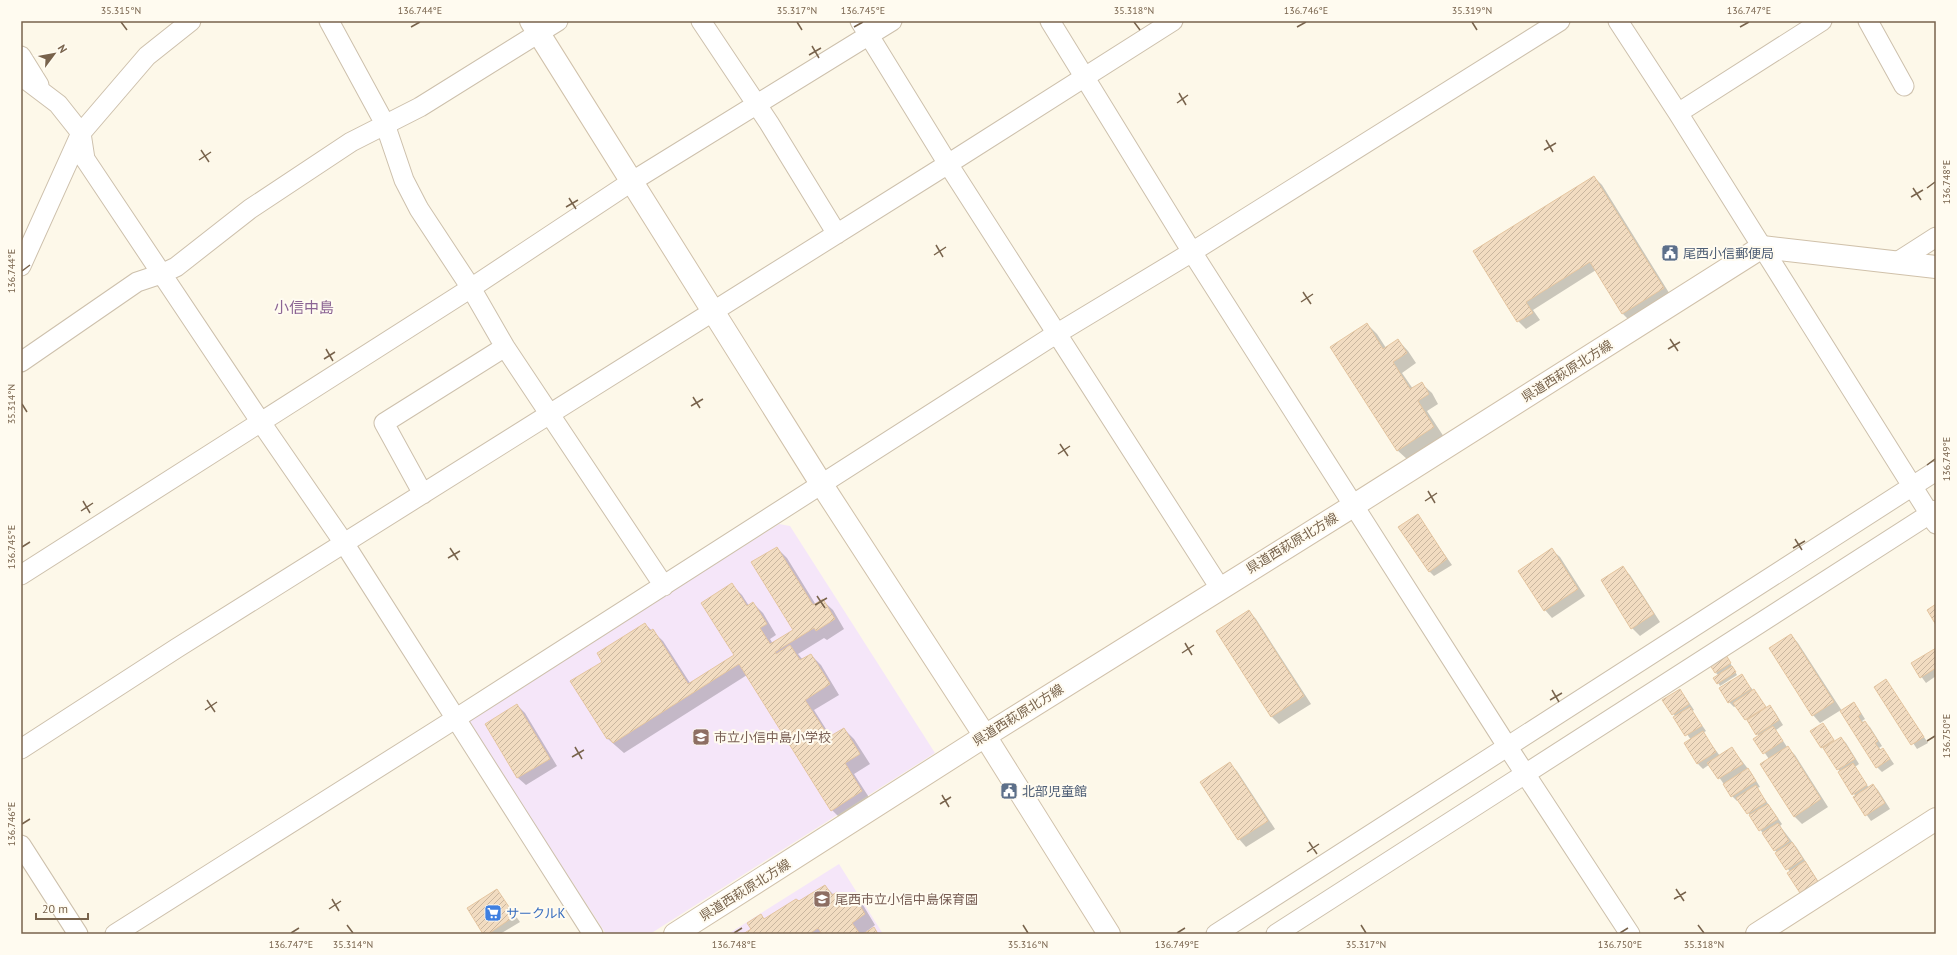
<svg xmlns="http://www.w3.org/2000/svg" width="1957" height="955" font-family="'PT Sans','Noto Sans JP',sans-serif">
  <style>
    .education { fill: #f5e6f9 }
    .shadow { fill: #0003 }
    .building { fill: url(#building-hatch); stroke: #e5c6a1 }
    .lines { fill: none; stroke-linecap: round; stroke-linejoin: round }
    .street-casing { stroke: #cdc0ac; stroke-width: 21 }
    .secondary-casing { stroke: #d0c1aa; stroke-width: 24 }
    .street { stroke: #fff; stroke-width: 19 }
    .secondary { stroke: #fff; stroke-width: 22 }
    .ticks { fill: none; stroke: #78634c; stroke-width: 1.5 }
    .labels { text-anchor: middle; dominant-baseline: central; stroke-width: 4; stroke-linejoin: round; paint-order: stroke }
    .service-label { font-size: 13px; fill: #4e5e75; stroke: #fffbf0; text-anchor: start }
    .street-label { font-size: 13px; fill: #78634c; stroke: #fffbf0 }
    .education-label { font-size: 13px; fill: #785e54; stroke: #fffbf0; text-anchor: start }
    .shop-label { font-size: 13px; fill: #366cbe; stroke: #fffbf0; text-anchor: start }
    .quarter-label { font-size: 15px; fill: #8c6594; stroke: #fffbf0 }
    .neatline { fill: none; stroke: #78634c; stroke-width: 1.5 }
    .ticks-label { font-size: 10px; text-anchor: middle; fill: #78634c }
  </style>
  <defs>
    <pattern id="building-hatch" width="6" height="6" patternUnits="userSpaceOnUse"><rect width="6" height="6" fill="#f2dcc1"/><path d="M-1 1l2-2M0 6l6-6M5 7l2-2" fill="none" stroke="#c9b69f"/></pattern>
  </defs>
  <rect width="100%" height="100%" fill="#fdf8e9"/>
  <path class="education" d="M779,524L790,526L935,753L650,934H606L467,720Z
    M839,864L883,934H728Z"/>
  <path class="shadow" d="M1594,177L1602,185L1671,296L1630,321L1623,314L1596,270L1533,310L1540,320L1526,329L1518,321L1475,252Z
    M1367,324L1377,334L1386,348L1398,340L1408,351L1416,363L1402,373L1413,389L1421,383L1432,393L1438,404L1427,411L1444,437L1408,460L1397,450Z
    M1417,515L1452,565L1434,576L1429,571Z
    M777,548L787,558L816,605L822,600L833,610L844,629L827,640L824,638L798,654L803,660L811,655L821,665L839,695L814,710L831,737L844,729L854,739L870,764L854,774L872,802L842,820L832,810L747,675L624,753L608,739L603,662L645,624L663,641L690,683L735,655L732,585L742,595L749,606L753,603L763,613L776,635L770,639L773,644L795,630Z
    M1552,550L1560,557L1585,596L1552,618L1545,610Z
    M1623,568L1630,575L1660,622L1640,636L1632,628Z
    M1249,611L1256,619L1311,704L1279,724L1272,717L1217,632Z
    M1791,635L1798,643L1842,711L1853,703L1858,708L1865,719L1862,721L1870,727L1882,746L1879,748L1887,754L1894,764L1882,772L1877,767L1841,710L1820,723L1813,715Z
    M1936,649V676L1926,683L1912,664Z
    M1728,659L1737,675L1720,686L1715,678L1718,675L1716,673Z
    M1741,675L1767,708L1770,707L1775,712L1783,725L1776,730L1787,747L1795,755L1828,807L1802,824L1794,816L1769,759L1755,739L1759,736L1736,706L1734,707L1729,702L1720,688Z
    M1886,680L1928,743L1917,749L1876,687Z
    M1679,690L1684,695L1694,710L1692,711L1706,731L1703,733L1720,756L1732,748L1752,774L1760,787L1757,788L1782,824L1780,826L1797,848L1822,887L1805,898L1788,873L1790,872L1777,853L1739,800L1737,801L1732,796L1710,764L1703,769L1698,764L1685,744L1691,740L1664,700Z
    M517,705L525,713L557,766L526,785L518,778L486,724Z
    M1825,726L1835,742L1841,738L1846,743L1859,764L1855,767L1869,788L1873,785L1878,790L1890,809L1871,821L1854,797H1856L1840,772L1825,749L1821,747Z
    M1230,764L1237,771L1275,829L1246,847L1239,839Z
    M825,886L834,895L837,893L844,900L853,895L863,905L875,925L863,934H745L752,929L761,915L765,920L799,902Z
    M497,890L520,922L500,934H484Z"/>
  <path class="building" d="M1594,176L1664,288L1622,314L1590,262L1526,302L1533,313L1517,322L1473,251Z
    M1367,323L1383,349L1398,339L1407,353L1393,362L1410,389L1422,382L1429,394L1418,401L1434,427L1397,451L1330,347Z
    M1418,514L1447,559L1429,572L1398,527Z
    M777,547L813,605L823,599L835,619L816,631L814,628L775,652L776,654L790,645L800,660L811,654L830,684L805,700L829,737L844,728L860,754L845,763L862,791L831,811L739,664L613,743L609,738L607,739L570,681L602,662L597,653L645,623L650,631L653,629L688,684L734,655L701,603L732,583L747,606L753,602L767,624L760,628L770,644L793,630L751,562Z
    M1552,548L1578,589L1544,611L1518,571Z
    M1623,566L1654,614L1631,629L1601,580Z
    M1936,604V625L1927,610Z
    M1249,610L1304,696L1271,717L1216,631Z
    M1791,634L1834,702L1812,716L1769,648Z
    M1936,648V668L1920,678L1911,663Z
    M1726,655L1731,663L1715,673L1710,665Z
    M1732,666L1736,672L1717,684L1713,678Z
    M1742,674L1751,689L1728,703L1719,688Z
    M1886,679L1924,737L1911,745L1874,687Z
    M1680,689L1689,704L1672,715L1662,700Z
    M1754,689L1766,707L1745,720L1733,703Z
    M1854,702L1861,714L1858,716L1862,723L1865,721L1878,741L1875,743L1880,750L1883,748L1890,759L1876,768L1840,711Z
    M517,704L550,759L517,778L485,724Z
    M1770,705L1779,720L1756,735L1747,720Z
    M1690,707L1702,726L1685,736L1673,717Z
    M1823,723L1834,740L1821,748L1810,731Z
    M1773,726L1783,741L1763,754L1753,739Z
    M1703,731L1716,752L1697,764L1684,743Z
    M1841,737L1855,759L1837,770L1823,748Z
    M1788,746L1821,799L1794,817L1760,764Z
    M1732,747L1743,764L1718,779L1707,763Z
    M1230,762L1268,821L1238,840L1200,782Z
    M1853,763L1867,785L1852,795L1838,772Z
    M1748,768L1756,781L1731,797L1723,784Z
    M1873,784L1885,803L1865,816L1853,797Z
    M1756,785L1766,802L1747,814L1736,798Z
    M1768,804L1778,819L1759,831L1749,815Z
    M1778,823L1789,841L1774,851L1762,833Z
    M1792,842L1803,859L1786,870L1775,853Z
    M1805,861L1818,882L1800,893L1787,873Z
    M825,885L832,895L837,892L842,900L853,894L865,914L852,923L860,934H822L818,928L809,934H743L751,929L747,923L761,914L764,919L796,899L799,901Z
    M497,889L515,916L488,934H483L467,908Z
    M874,927L878,934H863Z"/>
  <g class="lines">
    <g class="street-casing">
      <path id="street" d="M329,21L385,124L404,180L419,209L471,288L505,347L664,586
        M701,21L769,123L837,234
        M860,21L948,164L1220,588
        M1050,21L1192,252L1507,746L1630,934
        M1618,21L1678,113L1936,524
        M1868,21L1904,86
        M21,56L39,85
        M21,76L58,104L81,133L85,159L260,421L344,543L593,934
        M1678,113L1822,21
        M1897,262L1936,237
        M21,266L81,133L147,56L191,21
        M21,362L137,282L161,274L176,267L250,209L351,142L420,107L558,21
        M423,494L384,423L505,347
        M21,575L471,288L631,182L892,21
        M21,749L177,648L948,164L1173,21
        M21,845L78,934
        M115,934L455,719L1048,339L1192,252L1560,21
        M1216,934L1936,471
        M1276,934L1936,510"/>
    </g>
    <g class="secondary-casing">
      <path id="secondary" d="M531,21L822,485L985,736L1109,934
        M675,934L985,736L1353,506L1762,247L1936,267
        M1757,934L1936,819"/>
    </g>
    <use href="#street" class="street"/>
    <use href="#secondary" class="secondary"/>
  </g>
  <path class="ticks" d="M121,22L127,30M797,22L802,30M1134,22L1140,30M1472,22L1477,30M411,27L420,22M854,27L863,22M1297,27L1306,22M1740,27L1749,22M812,46L819,58M809,55L821,48M1179,93L1186,105M1177,103L1188,95M1546,140L1553,152M201,150L209,162M1544,150L1556,143M199,160L211,152M1913,188L1921,200M1927,188L1935,182M1911,197L1923,190M569,198L576,209M566,207L578,200M936,245L943,257M934,255L946,247M22,271L30,265M1303,292L1311,304M1301,302L1313,294M1670,339L1678,351M326,349L333,361M1668,349L1680,342M324,359L335,352M693,397L700,408M22,404L27,412M691,406L703,399M1060,444L1068,456M1058,454L1070,446M1927,465L1935,459M1428,491L1435,503M83,501L90,513M1425,501L1437,493M81,511L93,503M1795,539L1802,550M22,547L30,542M450,548L458,560M1793,548L1805,541M448,558L460,551M817,596L825,608M815,605L827,598M1185,643L1192,655M1182,653L1194,645M1552,690L1559,702M207,700L215,712M1550,700L1562,693M205,710L217,702M1927,741L1935,736M575,747L582,759M572,757L584,750M942,795L949,807M940,804L951,797M22,824L30,819M1309,842L1317,854M1307,852L1319,844M1676,889L1684,901M332,899L339,911M1674,899L1686,892M329,909L341,901M347,925L353,933M1023,925L1028,933M1361,925L1366,933M1698,925L1704,933M291,933L299,928M734,933L742,928M1177,933L1185,928M1620,933L1628,928"/>
  <defs>
    <g id="civic-square" transform="scale(0.9)"><rect x="-9" y="-9" width="18" height="18" rx="4" fill="#5c6f8a" stroke="#fffbf0"/><path d="M-.6-6.5H3V-4.5H.6V-3L4-1V1h2V6H-6V1h2V-1L-.6-3ZM-1.2 2.5V6h2.4V2.5Z" fill="#fff"/></g>
    <g id="school-square" transform="scale(0.9)"><rect x="-9" y="-9" width="18" height="18" rx="4" fill="#8d6e63" stroke="#fffbf0"/><path d="M0-5L7-2L0 1L-7-2ZM-4 1L0 2.5L4 1V4Q0 6-4 4Z" fill="#fff"/></g>
    <g id="supermarket-square" transform="scale(0.9)"><rect x="-9" y="-9" width="18" height="18" rx="4" fill="#3f7fe0" stroke="#fffbf0"/><path d="M-6-5.5h2.5l.6 2H6L4.5 2H-2.5L-4.4-4H-6ZM-1.5 3.2a1.3 1.3 0 1 0 .1 0ZM3 3.2a1.3 1.3 0 1 0 .1 0Z" fill="#fff"/></g>
  </defs>
  <g fill-rule="evenodd">
    <use href="#civic-square" x="1670" y="253"/>
    <use href="#school-square" x="701" y="737"/>
    <use href="#civic-square" x="1009" y="791"/>
    <use href="#school-square" x="822" y="899"/>
    <use href="#supermarket-square" x="493" y="913"/>
  </g>
  <g class="labels">
    <g class="service-label">
      <text x="1683" y="253">尾西小信郵便局</text>
      <text x="1022" y="791">北部児童館</text>
    </g>
    <g class="street-label">
      <text transform="translate(1567 371) rotate(-32)">県道西萩原北方線</text>
      <text transform="translate(1292 543) rotate(-31)">県道西萩原北方線</text>
      <text transform="translate(1018 715) rotate(-32)">県道西萩原北方線</text>
      <text transform="translate(745 890) rotate(-32)">県道西萩原北方線</text>
    </g>
    <g class="education-label">
      <text x="714" y="737">市立小信中島小学校</text>
      <text x="835" y="899">尾西市立小信中島保育園</text>
    </g>
    <g class="shop-label">
      <text x="506" y="913">サークルK</text>
    </g>
    <g class="quarter-label">
      <text x="304" y="307">小信中島</text>
    </g>
  </g>
  <rect width="1957" height="955" fill="none" stroke="#fffbf0" stroke-width="44"/>
  <g transform="translate(54 54) rotate(58)" stroke="#fffbf0" stroke-width="3" paint-order="stroke">
  <path d="M0-3L7 15L0 10L-7 15Z" fill="#78634c"/>
  <text y="-6" font-size="11" font-weight="bold" text-anchor="middle" fill="#78634c">N</text>
  </g>
  <path d="M36 913v6h52v-6" fill="none" stroke="#78634c" stroke-width="2"/>
  <text x="42" y="913" font-size="12" fill="#78634c" stroke="#fffbf0" stroke-width="3" paint-order="stroke">20 m</text>
  <rect x="22" y="22" width="1913" height="911" class="neatline"/>
  <g class="ticks-label">
    <text x="121" y="14">35.315°N</text>
    <text x="420" y="14">136.744°E</text>
    <text x="797" y="14">35.317°N</text>
    <text x="863" y="14">136.745°E</text>
    <text x="1134" y="14">35.318°N</text>
    <text x="1306" y="14">136.746°E</text>
    <text x="1472" y="14">35.319°N</text>
    <text x="1749" y="14">136.747°E</text>
    <text transform="translate(1946 182) rotate(-90)" y="4">136.748°E</text>
    <text transform="translate(11 271) rotate(-90)" y="4">136.744°E</text>
    <text transform="translate(11 404) rotate(-90)" y="4">35.314°N</text>
    <text transform="translate(1946 459) rotate(-90)" y="4">136.749°E</text>
    <text transform="translate(11 547) rotate(-90)" y="4">136.745°E</text>
    <text transform="translate(1946 736) rotate(-90)" y="4">136.750°E</text>
    <text transform="translate(11 824) rotate(-90)" y="4">136.746°E</text>
    <text x="291" y="948">136.747°E</text>
    <text x="353" y="948">35.314°N</text>
    <text x="734" y="948">136.748°E</text>
    <text x="1028" y="948">35.316°N</text>
    <text x="1177" y="948">136.749°E</text>
    <text x="1366" y="948">35.317°N</text>
    <text x="1620" y="948">136.750°E</text>
    <text x="1704" y="948">35.318°N</text>
  </g>
</svg>
